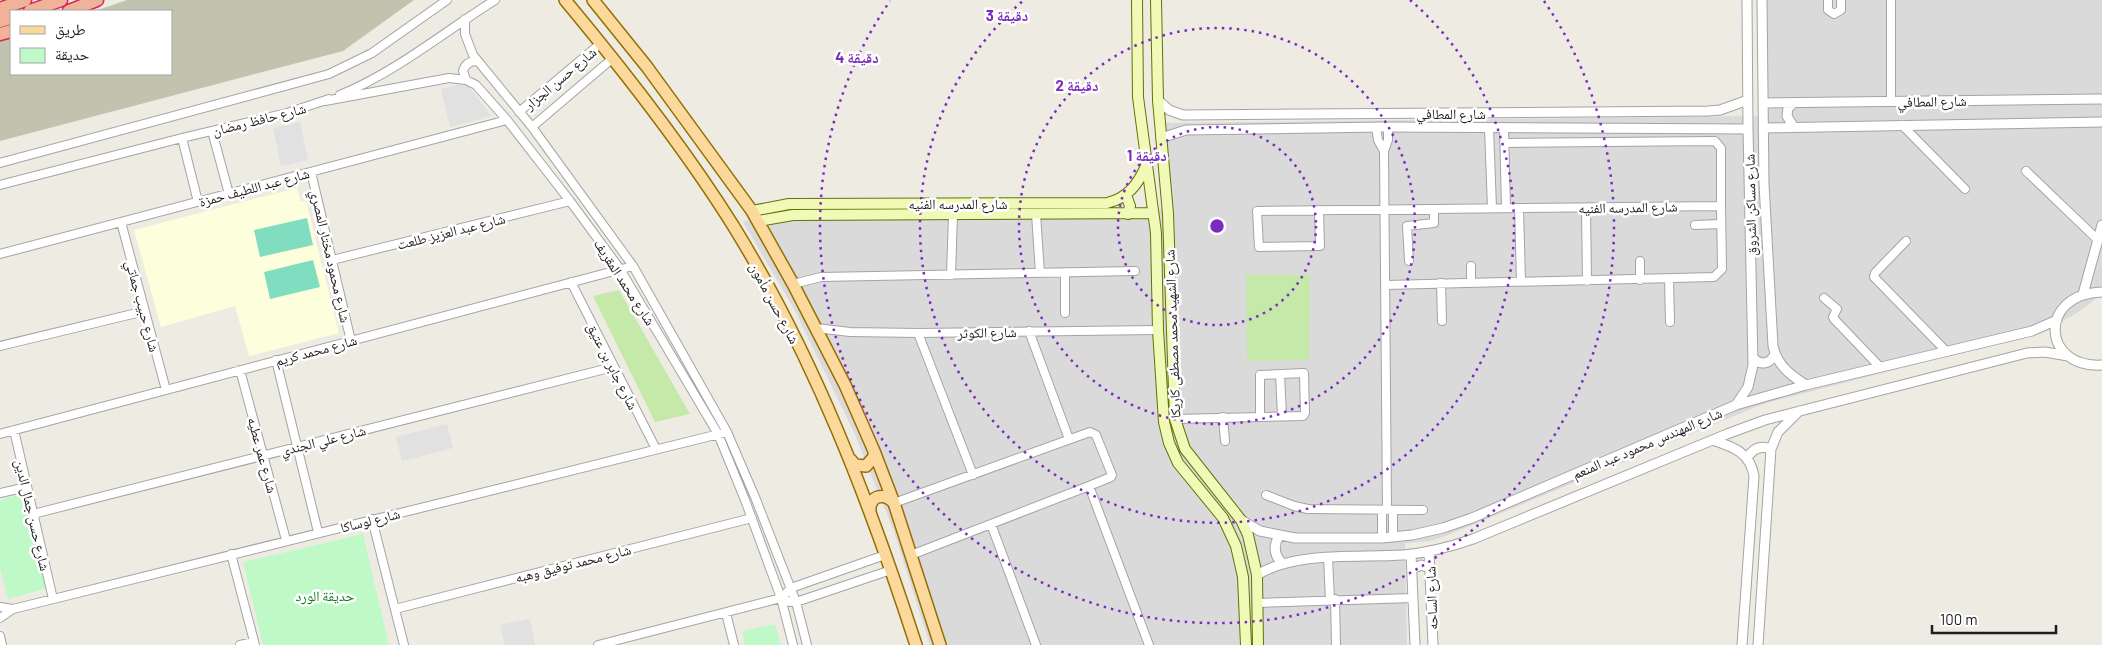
<svg xmlns="http://www.w3.org/2000/svg" width="2102" height="645" font-family="Barlow,'Noto Naskh Arabic',sans-serif">
  <style>
    .residential { fill: #dbdada }
    .education { fill: #fdffdc }
    .construction { fill: #c2c3af }
    .grass { fill: #c4e9a9 }
    .park { fill: #c0f9c8 }
    .pitch { fill: #81ddc0 }
    .parking { fill: #e1e1e1 }
    .lines { fill: none; stroke-linecap: round; stroke-linejoin: round }
    .minor-casing { stroke: #a4a4a4; stroke-width: 10 }
    .tertiary-casing { stroke: #a4a4a4; stroke-width: 11 }
    .secondary-casing { stroke: #617305; stroke-width: 12 }
    .primary-casing { stroke: #966e01; stroke-width: 14 }
    .trunk-casing { stroke: #d82557; stroke-width: 15 }
    .minor { stroke: #fff; stroke-width: 8 }
    .tertiary { stroke: #fff; stroke-width: 9 }
    .secondary { stroke: #f1f9b7; stroke-width: 10 }
    .primary { stroke: #fbd89c; stroke-width: 11 }
    .trunk { stroke: #f0b299; stroke-width: 12 }
    .ring { fill: none; stroke: #7b2cbf; stroke-width: 2.5; stroke-dasharray: 2.5 5 }
    .labels { text-anchor: middle; dominant-baseline: central; stroke-width: 5; stroke-linejoin: round; paint-order: stroke }
    .street-label { font-size: 14px; fill: #1d1d1d; stroke: #fff }
    .park-label { font-size: 14px; fill: #0c7b1c; stroke: #fff }
    .centre { fill: #7b2cbf; stroke: #fff; stroke-width: 2.5 }
    .ring-label { font-size: 15px; text-anchor: middle; font-weight: bold; fill: #7b2cbf; stroke: #fff; stroke-width: 5; stroke-linejoin: round; paint-order: stroke }
  </style>
  <rect width="100%" height="100%" fill="#eeebe3"/>
  <path class="residential" d="M1759,0H2102V294L2077,313L2055,325L2010,340L1763,404L1446,536L1430,541L1405,543L1407,645H930L893,529L853,430L794,309L743,222L763,215L788,212L1164,209L1162,123L1760,116Z"/>
  <path class="education" d="M297,188L301,202L306,201L339,333L249,356L235,306L161,327L134,230Z"/>
  <path class="construction" d="M127,0H414L343,51L0,141V41L11,37V74H171V11H95Z"/>
  <path class="grass" d="M1246,275H1310L1309,360L1247,361Z
    M619,290L690,414L655,422L593,296Z"/>
  <path class="park" d="M25,493L30,496L51,587L8,599L0,568V500Z
    M363,534L389,645H263L243,562Z
    M775,624L781,645H745L742,631Z"/>
  <path class="pitch" d="M307,218L313,245L260,257L254,230Z
    M313,260L320,287L270,299L264,272Z"/>
  <path class="parking" d="M461,84L469,86L491,116L450,127L441,89Z
    M300,122L308,160L281,166L273,128Z
    M447,424L453,448L402,461L396,437Z
    M530,619L535,645H505L500,625Z"/>
  <g class="lines">
    <g class="minor-casing">
      <path id="minor" d="M1828,0V10L1834,14L1841,10V0
        M1891,0V102
        M465,19V34L473,55L532,127L633,266L727,432L755,497L796,602L807,645
        M466,80L463,71C465,64 470,61 477,61
        M340,95C396,72 444,32 495,0
        M325,101L449,78L466,80L476,85L507,120L570,201L620,269L718,434L745,500L781,598L793,645
        M519,112L601,43
        M1902,125L1965,189
        M532,127L613,58
        M1376,127L1378,140L1384,151
        M1489,128L1492,208
        M1504,128L1506,208
        M212,131L229,194
        M182,138L198,202
        M0,163L329,74L372,53L447,0
        M2026,171L2098,240
        M311,172L351,341
        M0,185L182,138L287,113L329,99
        M1519,208L1521,282
        M1586,208L1587,281
        M1319,210L1320,246L1259,247L1257,211L1721,206V148L1715,141L1504,143
        M1036,214L1040,273
        M121,222L166,390
        M1695,225L1721,224
        M1906,241L1875,273L1874,277L1946,351
        M0,254L507,120
        M332,260L570,201
        M1409,261L1407,226L1434,223V209
        M1640,261V280
        M1471,266V283
        M1065,273V313
        M951,275L953,215
        M1669,279L1670,322
        M571,282L656,449
        M1441,283L1442,321
        M793,284L821,277L1135,271
        M1386,285L1714,277L1722,269L1721,206
        M1824,298L1837,309L1833,317L1834,319L1880,367
        M816,328L850,332L918,333L1158,330
        M1029,331L1069,439
        M918,333L973,475
        M0,346L145,311
        M276,360L318,532
        M240,370L286,540
        M1280,374L1282,416
        M1223,417L1225,441
        M1175,419L1303,416L1305,413L1304,373L1260,375V417
        M14,430L53,599
        M0,434L633,266
        M1089,486L1149,645
        M0,493L27,487
        M1266,495L1294,506L1308,509L1423,510
        M894,503L1090,432L1096,435L1112,475L1111,477L1089,486L911,555
        M1382,510V538
        M1387,510L1384,151L1388,140V127
        M1393,510V537
        M33,514L613,367
        M372,519L404,645
        M991,524L1036,645
        M231,554L255,645
        M1328,558L1330,600
        M781,598L791,588L885,555
        M1335,599L1336,645
        M1257,603L1413,598
        M0,607L13,609L727,432
        M395,609L752,518
        M726,613L734,645
        M0,618L13,609
        M0,636L2,645
        M240,645L254,642
        M598,645L781,598L790,602H796L891,570"/>
    </g>
    <g class="tertiary-casing">
      <path id="tertiary" d="M1762,0L1764,184L1773,346C1777,365 1790,375 1806,385
        M1158,100L1169,110L1183,115L1708,111L1720,110L1748,100
        M1763,103L2102,99
        M1793,126L1787,116L1788,108L1794,103
        M1763,128L2102,122
        M1161,138L1186,130L1384,127L1748,129
        M2102,292C2037,294 2042,369 2102,365
        M2083,294L2102,225
        M1753,358C1761,366 1770,364 1775,354
        M1736,405L1748,387L1753,365L1748,129L1747,0
        M1712,440C1733,447 1750,452 1754,476L1742,645
        M1747,458C1753,448 1761,445 1771,449
        M1241,520L1260,531L1295,538H1382L1412,535L1443,528L1472,518L1736,405L1806,385L2032,331L2057,320
        M1279,536C1273,546 1274,555 1282,563
        M1429,551L1433,645
        M1411,554L1415,645
        M1412,569L1421,565L1430,568
        M1257,575C1296,551 1357,558 1403,555C1427,553 1450,547 1473,539L1727,434L1765,420L2027,353L2045,352L2068,356
        M1758,645L1771,449L1778,432L1799,411"/>
    </g>
    <g class="secondary-casing">
      <path id="secondary" d="M1137,0L1138,97L1156,233L1158,330L1164,422L1169,443L1178,463L1223,518L1236,546L1243,577L1246,645
        M1156,0L1158,100L1168,214L1175,419L1185,449L1241,520L1248,535L1257,575L1258,645
        M1126,195L1130,206L1128,214
        M752,211L789,204L1107,203C1128,198 1138,184 1146,166
        M758,221L793,215L1153,213"/>
    </g>
    <g class="primary-casing">
      <path id="primary" d="M565,0C625,72 684,147 734,227C814,357 869,500 916,645
        M593,0L647,67L752,211L793,284L845,385L874,451L894,503L940,645
        M851,460L855,465L866,466L874,457V451
        M870,511C869,495 885,492 894,503"/>
    </g>
    <g class="trunk-casing">
      <path id="trunk" d="M0,9L25,0
        M30,11L61,0
        M69,11L97,0
        M0,21L11,18
        M0,34L11,31"/>
    </g>
    <use href="#minor" class="minor"/>
    <use href="#tertiary" class="tertiary"/>
    <use href="#secondary" class="secondary"/>
    <use href="#primary" class="primary"/>
    <use href="#trunk" class="trunk"/>
  </g>
  <g class="ring">
    <circle cx="1217" cy="226" r="99"/>
    <circle cx="1217" cy="226" r="198"/>
    <path d="M1410 0A297 297 0 1 1 1024 0"/>
    <path d="M1544 1A397 397 0 1 1 890 1"/>
  </g>
  <g class="labels">
    <g class="street-label">
      <text transform="translate(560 78) rotate(-40)">شارع حسن الجزار</text>
      <text transform="translate(1932 101) rotate(-1)">شارع المطافي</text>
      <text x="1451" y="113">شارع المطافي</text>
      <text transform="translate(259 119) rotate(-14)">شارع حافظ رمضان</text>
      <text transform="translate(254 187) rotate(-15)">شارع عبد اللطيف حمزة</text>
      <text x="958" y="203">شارع المدرسه الفنيه</text>
      <text transform="translate(1750 205) rotate(-91)">شارع مساكن الشروق</text>
      <text transform="translate(1628 207) rotate(-1)">شارع المدرسه الفنيه</text>
      <text transform="translate(451 231) rotate(-14)">شارع عبد العزيز طلعت</text>
      <text transform="translate(331 256) rotate(77)">شارع محمود مختار المصري</text>
      <text transform="translate(625 282) rotate(57)">شارع محمد المقريف</text>
      <text transform="translate(775 303) rotate(62)">شارع حسن مأمون</text>
      <text transform="translate(143 306) rotate(75)">شارع حبيب جماتي</text>
      <text transform="translate(987 332) rotate(-1)">شارع الكوثر</text>
      <text transform="translate(1172 334) rotate(-92)">شارع الشهيد محمد مصطفى كاريكا</text>
      <text transform="translate(316 350) rotate(-15)">شارع محمد كريم</text>
      <text transform="translate(613 366) rotate(63)">شارع جابر بن عتيق</text>
      <text transform="translate(323 440) rotate(-14)">شارع علي الجندي</text>
      <text transform="translate(1647 443) rotate(-23)">شارع المهندس محمود عبد المنعم</text>
      <text transform="translate(263 455) rotate(75)">شارع عمر عطيه</text>
      <text transform="translate(33 515) rotate(77)">شارع حسن جمال الدين</text>
      <text transform="translate(370 520) rotate(-14)">شارع لوساكا</text>
      <text transform="translate(573 563) rotate(-14)">شارع محمد توفيق وهبه</text>
      <text transform="translate(1431 598) rotate(-92)">شارع الساحه</text>
    </g>
    <g class="park-label">
      <text x="325" y="595">حديقة الورد</text>
    </g>
  </g>
  <circle cx="1217" cy="226" r="8" class="centre"/>
  <g class="ring-label">
    <text x="1007" y="21">3 دقيقة</text>
    <text x="857" y="63">4 دقيقة</text>
    <text x="1077" y="91">2 دقيقة</text>
    <text x="1147" y="161">1 دقيقة</text>
  </g>
  <rect x="10" y="10" width="162" height="65" fill="#ffffff" stroke="#a5a5a5"/>
  <rect x="20" y="26" width="25" height="8" fill="#fbd89c" stroke="#a5a5a5"/>
  <text x="55" y="35" font-size="15" fill="#1d1d1d">طريق</text>
  <rect x="20" y="48" width="25" height="15" fill="#c0f9c8" stroke="#a5a5a5"/>
  <text x="55" y="60" font-size="15" fill="#1d1d1d">حديقة</text>
  <path d="M1932 625v8h124v-8" fill="none" stroke="#1d1d1d" stroke-width="2.5"/>
  <text x="1940" y="625" font-size="15" fill="#1d1d1d" stroke="#ffffff" stroke-width="4" paint-order="stroke">100 m</text>
</svg>
